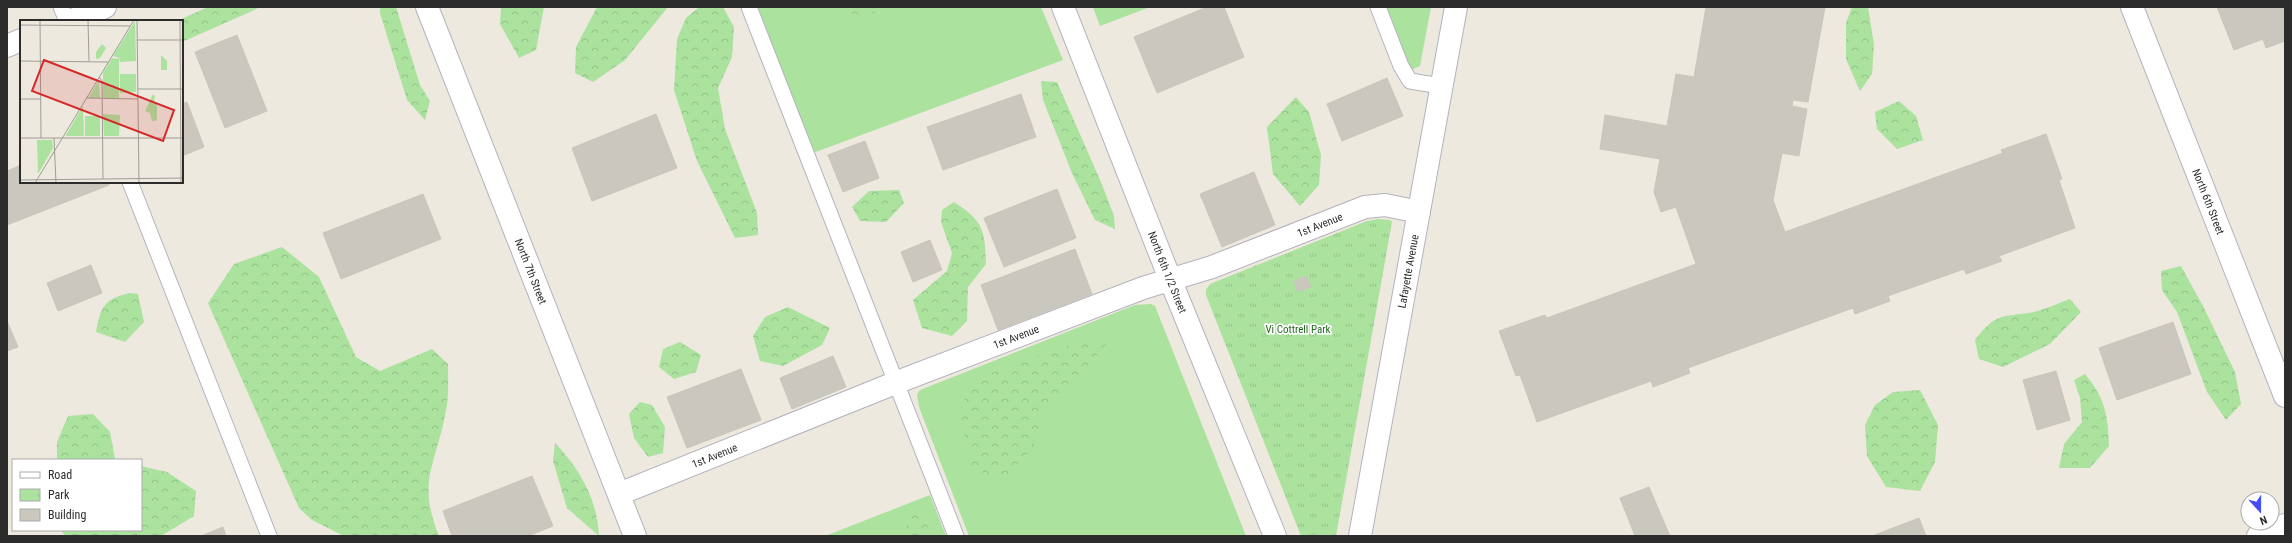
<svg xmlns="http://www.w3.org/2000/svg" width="2292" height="543" font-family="'Roboto Condensed',sans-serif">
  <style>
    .grass { fill: #abe29e }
    .forest { fill: url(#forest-crowns) }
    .park { fill: url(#park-tufts) }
    .building { fill: #c9c7be; stroke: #c9c6b9 }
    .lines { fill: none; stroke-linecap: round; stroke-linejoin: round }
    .lane-casing { stroke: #b3b3bf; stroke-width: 17 }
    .street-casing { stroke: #b3b3bf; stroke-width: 24 }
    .secondary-casing { stroke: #b3b3bf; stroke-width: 24 }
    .lane { stroke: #fff; stroke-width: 15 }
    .street { stroke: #fff; stroke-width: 22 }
    .secondary { stroke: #fff; stroke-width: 22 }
    .labels { text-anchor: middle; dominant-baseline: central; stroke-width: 3.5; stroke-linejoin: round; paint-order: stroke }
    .street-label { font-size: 11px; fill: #2c2c2c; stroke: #fff }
    .park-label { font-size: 11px; fill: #22691d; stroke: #fff }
    .inset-road { fill: none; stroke: #a09d97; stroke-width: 1 }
    .view { fill: #d62828; fill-opacity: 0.15; stroke: #d62828; stroke-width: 2 }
    .inset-edge { fill: none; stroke: #2c2c2c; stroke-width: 2 }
  </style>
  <defs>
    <pattern id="forest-crowns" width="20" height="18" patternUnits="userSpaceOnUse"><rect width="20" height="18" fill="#abe29e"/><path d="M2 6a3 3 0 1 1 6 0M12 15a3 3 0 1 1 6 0" fill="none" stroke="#93c288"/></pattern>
    <pattern id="park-tufts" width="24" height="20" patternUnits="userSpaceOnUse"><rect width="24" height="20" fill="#abe29e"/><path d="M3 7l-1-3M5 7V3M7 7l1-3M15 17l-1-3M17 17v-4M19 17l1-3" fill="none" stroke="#93c288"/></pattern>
  </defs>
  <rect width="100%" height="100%" fill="#ede9df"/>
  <path class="grass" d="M758,7H1041L1063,60L813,153Z
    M1093,7H1150L1100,26Z
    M1384,7H1431L1420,66L1413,69L1409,67Z
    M1151,304L1155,306L1246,536H969L919,407L917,395L920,390L1135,305Z
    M930,495L946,536H825Z"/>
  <path class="forest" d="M208,7H261L182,42V21H177Z
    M380,7H396L420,85L430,101L425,120L407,100L380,13Z
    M501,7H544L536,50L519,58L500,24Z
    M597,7H668L625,60L593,82L575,73L576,47Z
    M699,7H723L734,27L732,57L718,88L725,129L757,213L758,235L735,238L697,161L674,90L677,39L686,18Z
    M838,7H889L860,18Z
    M1852,7H1868L1874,45L1872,74L1860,91L1846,59V23Z
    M1041,81L1057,82L1101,182L1114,216L1115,229L1095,220L1072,173L1043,100Z
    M1296,97L1309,112L1321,155L1319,185L1300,206L1273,174L1267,127Z
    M1899,101L1916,116L1923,140L1897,149L1877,129L1875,112Z
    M899,190L904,203L886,222L860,221L852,207L869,191Z
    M954,202C984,221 985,231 986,264L968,287L967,321L952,336L922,328L913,300L947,271L952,253L941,222L942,210Z
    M282,247L319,277L356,357L380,371L432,349L448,364C448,379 449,396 446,410C437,463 416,480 439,536H344L312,520L299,508L208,303L234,264Z
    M2181,266L2203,306L2235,372L2241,404L2226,420L2207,392L2177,312L2162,290L2161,271Z
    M130,293L138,294L144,322L125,342L96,332C101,306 104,299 130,293Z
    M2070,299L2081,312L2050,344L2003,367L1979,359L1975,340C1997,311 2002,318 2034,312C2046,309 2059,303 2070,299Z
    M788,307L830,328L822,345L783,366L760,361L753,336L765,317Z
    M680,342L701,355L696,372L674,379L659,367L663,349Z
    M1077,342L1107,344L1086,369L1046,404L1033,448L1004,479L972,471L960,414L968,390L977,378Z
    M2085,374C2105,398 2108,415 2109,446L2090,468H2059L2064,444L2082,422L2080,398L2074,380Z
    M1920,390L1938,425L1935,462L1920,491L1886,487L1867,456L1865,425L1875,405L1893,392Z
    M640,402L652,405L665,427L663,453L648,457L634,438L629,414Z
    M93,414L110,432L115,459L120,460H57V442L68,416Z
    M555,443C580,469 597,499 599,536L567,508L553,461Z
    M141,466L167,472L196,491L194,516L161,536H65L61,530H141Z
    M906,511H922L931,536H907Z"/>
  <path class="park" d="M1378,219L1390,220L1392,222L1336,536H1301L1206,295V290L1210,284L1367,221Z"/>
  <path class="building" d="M1207,7H1224L1244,57L1157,93L1134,37Z
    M1706,7H1825L1808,102L1793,100L1792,106L1807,109L1799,156L1782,153L1773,200L1785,232L2003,153L2001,150L2046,134L2062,179L2059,180L2075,228L1999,256L2002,261L1966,274L1964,269L1888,296L1890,301L1855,314L1853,308L1688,368L1690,373L1653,387L1651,381L1537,422L1520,375L1516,376L1499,331L1545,315L1547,318L1696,264L1676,207L1661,212L1654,192L1660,159L1600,149L1605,115L1667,126L1676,74L1694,77Z
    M2217,7H2285V41L2266,48L2263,39L2234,50Z
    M237,35L267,111L225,128L195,52Z
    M1387,78L1403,116L1342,141L1327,104Z
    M1021,94L1036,137L943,170L927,127Z
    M187,102L204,147L182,156V104Z
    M656,114L677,168L592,201L572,148Z
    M865,141L879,178L843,192L828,155Z
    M21,165V182H108L109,185L7,225V171Z
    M1254,172L1275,225L1222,247L1200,194Z
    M1057,189L1076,238L1004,267L984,218Z
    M423,194L441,239L341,279L323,233Z
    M930,240L942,270L913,282L901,252Z
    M1075,249L1092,294L998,330L981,285Z
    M91,265L102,293L58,311L47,283Z
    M1306,276L1311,287L1298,292L1294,281Z
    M7,321L18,347L7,351Z
    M2173,322L2191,374L2117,400L2099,348Z
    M833,356L846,387L792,409L780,378Z
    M741,369L761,420L687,448L667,397Z
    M2056,371L2070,420L2037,430L2023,380Z
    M532,476L553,526L528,536H452L443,511Z
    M1649,487L1670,536H1635L1620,498Z
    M1919,518L1926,536H1872Z
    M223,527L226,536H201Z"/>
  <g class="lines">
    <g class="lane-casing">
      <path id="lane" d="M61,7L67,21
        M749,7L956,536
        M1378,7L1401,66L1410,81L1441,86
        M130,182L269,536"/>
    </g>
    <g class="street-casing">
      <g id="street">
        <path id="s1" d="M427,7L635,536"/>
        <path id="s2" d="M1063,7L1170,279L1275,536"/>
        <path id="s3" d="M2132,7L2285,396"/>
        <path id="s4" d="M619,494L895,383L1143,288L1212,267L1365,207L1385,205L1419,212"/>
        <path d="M2258,536L2285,525"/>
      </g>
    </g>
    <g class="secondary-casing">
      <g id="secondary">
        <path d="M70,21L105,7"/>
        <path d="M7,46L21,40"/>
        <path id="s5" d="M1360,536L1456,7"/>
      </g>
    </g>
    <use href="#lane" class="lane"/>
    <use href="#street" class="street"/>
    <use href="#secondary" class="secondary"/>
  </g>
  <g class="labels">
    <g class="street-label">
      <text stroke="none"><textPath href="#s3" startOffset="209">North 6th Street</textPath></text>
      <text stroke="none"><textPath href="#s4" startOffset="751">1st Avenue</textPath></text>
      <text stroke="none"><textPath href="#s1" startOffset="284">North 7th Street</textPath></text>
      <text stroke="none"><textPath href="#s5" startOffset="269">Lafayette Avenue</textPath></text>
      <text stroke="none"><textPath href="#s2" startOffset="285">North 6th 1/2 Street</textPath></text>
      <text stroke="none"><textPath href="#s4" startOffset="427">1st Avenue</textPath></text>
      <text stroke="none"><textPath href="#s4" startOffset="103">1st Avenue</textPath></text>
    </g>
    <g class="park-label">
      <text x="1298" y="329">Vi Cottrell Park</text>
    </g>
  </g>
  <g transform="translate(20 20)">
    <rect width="163" height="163" fill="#ede9df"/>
    <path d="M115,1L116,41L100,42L99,38L93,36ZM92,38L99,39V78H83V53ZM100,54H116V72L100,73ZM63,86L64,116H46V115ZM83,94L100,95L99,116H84ZM65,96H80V116H65ZM17,120H32L33,128L18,154Z" fill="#abe29e"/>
    <path d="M82,24L86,28L80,38L76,39V32ZM141,35L147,41V50H141ZM133,74L135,76L134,81L137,86V99L135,101H132L130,93L125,91Z" fill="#abe29e"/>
    <path d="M79,60L80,78H68Z" fill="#abe29e"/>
    <path class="inset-road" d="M20,0L21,118M68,0L69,41M117,0L119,163M160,0L161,163M0,5L110,6M118,20H163M0,41L88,42M79,57L82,61L83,159M118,69H163M66,78L118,79M0,79H21M0,118H163M34,118L36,163M0,160L163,158M15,163L114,0"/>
    <path class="view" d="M24,40L154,90L143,121L12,71Z"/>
    <rect width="163" height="163" class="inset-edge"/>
  </g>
  <rect width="2292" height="543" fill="none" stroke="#2c2c2c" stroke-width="16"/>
  <rect x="12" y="459" width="130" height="72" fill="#ffffff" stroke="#ababab"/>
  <rect x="20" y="472" width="20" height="6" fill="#ffffff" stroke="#ababab"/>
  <text x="48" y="479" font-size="12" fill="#2c2c2c">Road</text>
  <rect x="20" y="489" width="20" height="12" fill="url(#park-tufts)" stroke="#ababab"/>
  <text x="48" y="499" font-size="12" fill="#2c2c2c">Park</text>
  <rect x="20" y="509" width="20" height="12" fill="#c9c7be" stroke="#ababab"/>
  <text x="48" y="519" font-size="12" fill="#2c2c2c">Building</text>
  <g transform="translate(2260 511) rotate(159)"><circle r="19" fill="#ffffff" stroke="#ababab"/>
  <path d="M0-3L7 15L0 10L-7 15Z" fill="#454df5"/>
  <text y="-6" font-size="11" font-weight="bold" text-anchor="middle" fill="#2c2c2c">N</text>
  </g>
</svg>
